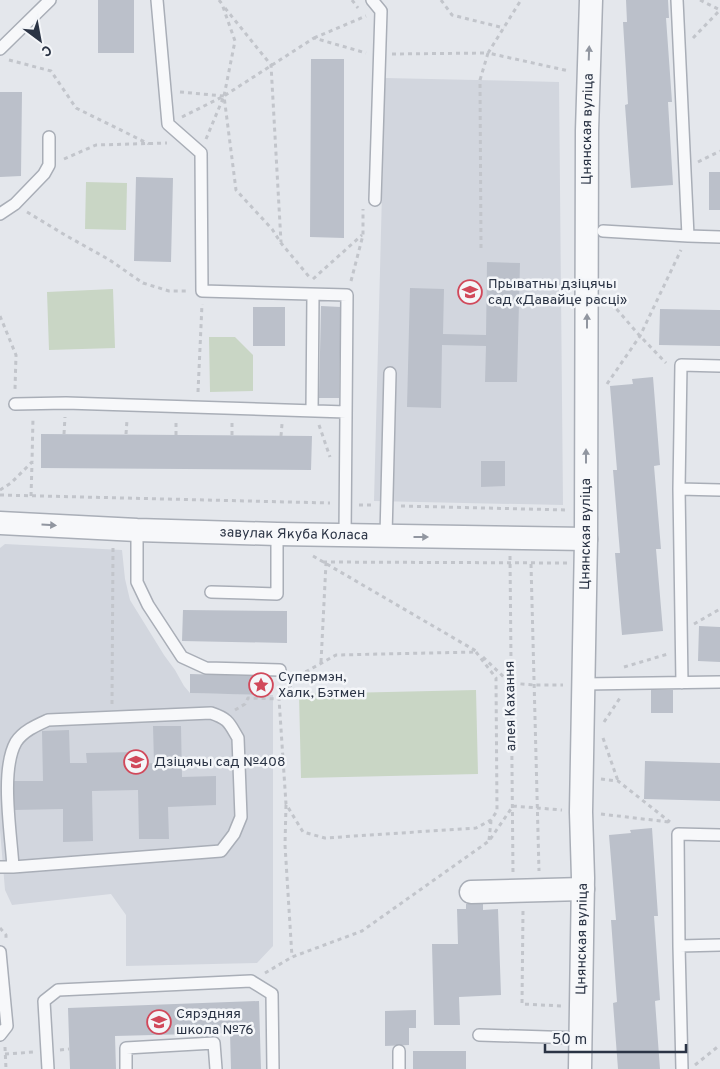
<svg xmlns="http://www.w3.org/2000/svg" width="720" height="1069" font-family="Overpass,sans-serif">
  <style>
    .built { fill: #d2d6de }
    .green { fill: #c9d6c5 }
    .building { fill: #bbc0ca }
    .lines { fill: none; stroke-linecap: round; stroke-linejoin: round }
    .service-casing { stroke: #a9aeb7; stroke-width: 14 }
    .minor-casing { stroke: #a9aeb7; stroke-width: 25 }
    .path { stroke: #c2c5cb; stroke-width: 3; stroke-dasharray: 4 4; stroke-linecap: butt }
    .service { stroke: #f7f8fa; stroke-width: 11 }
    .minor { stroke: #f7f8fa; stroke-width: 22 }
    .oneway { fill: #9196a0 }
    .labels { text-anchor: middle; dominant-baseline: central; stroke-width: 5; stroke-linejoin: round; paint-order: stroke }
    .street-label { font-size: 14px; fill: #2b3445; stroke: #f4f6f9 }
    .poi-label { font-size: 14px; fill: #2b3445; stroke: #f4f6f9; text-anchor: start }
  </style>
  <rect width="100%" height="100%" fill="#e4e7ec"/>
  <path class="built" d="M385,78L559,82L563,505L374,501Z
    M5,544L122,550L125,579L130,600L164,655L175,670L184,686L190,693L273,695V946L257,963L126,966V915L111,894L12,905L5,890L0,830V548Z"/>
  <path class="green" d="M86,182L127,183L126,230L85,229Z
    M113,289L115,348L49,350L47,292Z
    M209,337H235L253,355V391L210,392Z
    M476,690L478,774L301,778L299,694Z"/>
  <path class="building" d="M98,0H134V53H98Z
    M626,0H668L669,18H666L672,102H668L673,185L631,188L625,105L628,104L623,22H627Z
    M311,59H344V238L310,237Z
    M0,92H22L21,176L0,177Z
    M709,172H720V210H709Z
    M136,177L173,178L171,262L134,261Z
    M487,262L520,263L517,382H485L486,346L442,345L441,408L407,407L410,288L444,289L443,334L486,335Z
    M321,306L341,307L339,398H319Z
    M253,307H285V346H253Z
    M660,309L720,310V346L659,345Z
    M653,377L660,465L654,466L661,549H656L663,631L622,635L615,553H620L613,470H617L610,386L633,384L632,379Z
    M41,434L312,436L311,470L41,468Z
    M481,461H505V486L481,487Z
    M183,610L287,611V643L182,641Z
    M699,626L720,627V662L698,661Z
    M190,674L264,676L263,695L190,693Z
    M651,690H673V713H651Z
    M153,726H181L182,777L216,776V805L168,807L169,839H139L138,790L92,791L93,841L63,842V809L13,810V781H43L42,731L69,730L70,763H87L86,753L136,752L137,764L154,763Z
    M645,761L720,763V801L644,799Z
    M652,828L658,916H654L660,1000L655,1001L660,1069H618L613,1003L617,1002L611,920H616L609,835L631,833L630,830Z
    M466,904H483V910L498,909L501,995L459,997L460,1025H434L432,944H458L457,909H466Z
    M259,1001L261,1069H231L230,1033L115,1036L116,1069H70L68,1008Z
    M416,1010V1028H409V1045L385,1046V1011Z
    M413,1051H466V1069H413Z"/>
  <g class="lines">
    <g class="service-casing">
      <path id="service" d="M157,0L168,124L201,153L202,291L347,295L345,536
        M372,0L381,11L375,200
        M0,49L50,0
        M0,214L15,204L44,174L49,165V137
        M603,231L688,236L677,0
        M688,236L720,237
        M15,404L66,403L346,412
        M312,411L313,295
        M679,489L720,490
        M137,530V582L148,605L182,657L206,668L280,670
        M386,536L390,373
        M211,592L277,594V534
        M682,683L679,489L681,365L720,366
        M584,684L720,682
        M0,867H13L221,851L234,834L241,817L238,738C229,723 229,719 211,713L48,720C37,725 23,731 16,742C0,770 11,833 13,867
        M679,946L720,945
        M0,952L7,1026L0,1035
        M479,1035L579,1038
        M399,1051V1069
        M48,1069L44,1001L58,990L251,981L272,994L273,1069
        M126,1069V1048L214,1043L216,1069
        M682,1069L679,946L678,834L720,835"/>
    </g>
    <g class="minor-casing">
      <g id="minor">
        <path id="s1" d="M0,523L137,530L277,534L586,539"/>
        <path d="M471,892L583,889"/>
        <path id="s2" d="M580,1069L583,878L581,812L586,539L587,131L591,0"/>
      </g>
    </g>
    <path class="path" d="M219,0L222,4L235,41L224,96L236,190L272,229L281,243L311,279
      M352,0L358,8
      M441,0L452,15L504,28
      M700,0L720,10
      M225,8L271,65L281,242
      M314,38L366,16
      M693,38L720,10
      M392,54L488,53L521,0
      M9,60L51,71L76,108L149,144
      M180,92L224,96
      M182,117L224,96L314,38L366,53
      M206,139L224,96
      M64,159L96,145L167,143
      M698,162L720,151
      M27,212L65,235L108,259L143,283L169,291H189
      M481,248L480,80L488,53L569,71
      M313,279L362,235
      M351,281L363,235V209
      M606,297L640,336L666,363
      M0,316L16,355L15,389
      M607,384L640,336L681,250
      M198,392L202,304
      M232,423V435
      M319,425L330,457
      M64,434L65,417
      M126,434L127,420
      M176,435V420
      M281,436L282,424
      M0,490L11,483L32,462L33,418
      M0,495L330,503
      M31,496L32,463
      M359,505H372
      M401,506L567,510
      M313,556L476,651
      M510,556L513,873
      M323,562L567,563
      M531,564L539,871
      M694,624L720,609
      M476,652L496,678L497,811L491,820L476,828L325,838L303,832L286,804L279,699L300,675L336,655Z
      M483,657L510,683L534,685H563
      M321,662L326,563
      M624,667L668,654
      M112,704L113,547
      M235,710L245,704L248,698L279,699
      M604,722L620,698
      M603,738L618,781
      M601,779L618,781L670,822
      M286,805L285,845L292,957
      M601,814L669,822
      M489,840L491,821
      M523,911L522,1004L562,1006
      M0,928L6,935V940
      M265,973L292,957L362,931L489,841L513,806L562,810
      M5,1047L6,1069
      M60,1050L69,1049
      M5,1054L34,1052
      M695,1065L720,1045"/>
    <use href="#service" class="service"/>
    <use href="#minor" class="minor"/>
  </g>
  <defs><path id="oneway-solid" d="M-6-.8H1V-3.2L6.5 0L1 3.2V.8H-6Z" transform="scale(1.25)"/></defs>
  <g class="oneway">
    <use href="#oneway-solid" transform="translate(589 53) rotate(-88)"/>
    <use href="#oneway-solid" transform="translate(587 321) rotate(-90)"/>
    <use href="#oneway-solid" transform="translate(586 456) rotate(-90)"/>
    <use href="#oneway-solid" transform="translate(49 525) rotate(3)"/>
    <use href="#oneway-solid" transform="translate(421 537)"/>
  </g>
  <defs>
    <g id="school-ring" transform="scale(1.25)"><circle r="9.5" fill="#f4f6f9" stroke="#d1495b" stroke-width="1.5"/><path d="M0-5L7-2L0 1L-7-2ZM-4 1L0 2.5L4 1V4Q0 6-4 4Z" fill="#d1495b"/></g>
    <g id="sight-ring" transform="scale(1.25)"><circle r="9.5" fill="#f4f6f9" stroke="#d1495b" stroke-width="1.5"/><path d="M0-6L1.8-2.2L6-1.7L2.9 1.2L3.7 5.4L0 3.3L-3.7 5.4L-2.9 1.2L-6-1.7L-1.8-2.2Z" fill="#d1495b"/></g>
  </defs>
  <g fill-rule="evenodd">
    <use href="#school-ring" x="470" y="292"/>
    <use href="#sight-ring" x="261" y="685"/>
    <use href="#school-ring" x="136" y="762"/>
    <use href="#school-ring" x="159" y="1022"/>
  </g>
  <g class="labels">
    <g class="street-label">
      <text stroke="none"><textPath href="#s2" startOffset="940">Цнянская вуліца</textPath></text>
      <text stroke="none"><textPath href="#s1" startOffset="294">завулак Якуба Коласа</textPath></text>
      <text stroke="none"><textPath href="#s2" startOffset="535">Цнянская вуліца</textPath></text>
      <text transform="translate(511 706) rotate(-91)">алея Кахання</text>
      <text stroke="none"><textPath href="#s2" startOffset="130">Цнянская вуліца</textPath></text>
    </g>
    <g class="poi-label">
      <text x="488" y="284">Прыватны дзіцячы<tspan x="488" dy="16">сад «Давайце расці»</tspan></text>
      <text x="278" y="677">Супермэн,<tspan x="278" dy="16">Халк, Бэтмен</tspan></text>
      <text x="154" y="762">Дзіцячы сад №408</text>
      <text x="176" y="1014">Сярэдняя<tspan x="176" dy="16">школа №76</tspan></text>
    </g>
  </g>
  <g transform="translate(40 40) rotate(148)" stroke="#f4f6f9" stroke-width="4" paint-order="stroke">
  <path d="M0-4L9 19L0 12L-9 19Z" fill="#2b3445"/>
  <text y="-8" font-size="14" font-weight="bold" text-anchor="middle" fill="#2b3445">С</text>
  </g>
  <path d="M545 1044v8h141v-8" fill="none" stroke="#2b3445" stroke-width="2.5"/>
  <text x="552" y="1044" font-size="15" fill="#2b3445" stroke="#f4f6f9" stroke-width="4" paint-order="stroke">50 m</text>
</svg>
